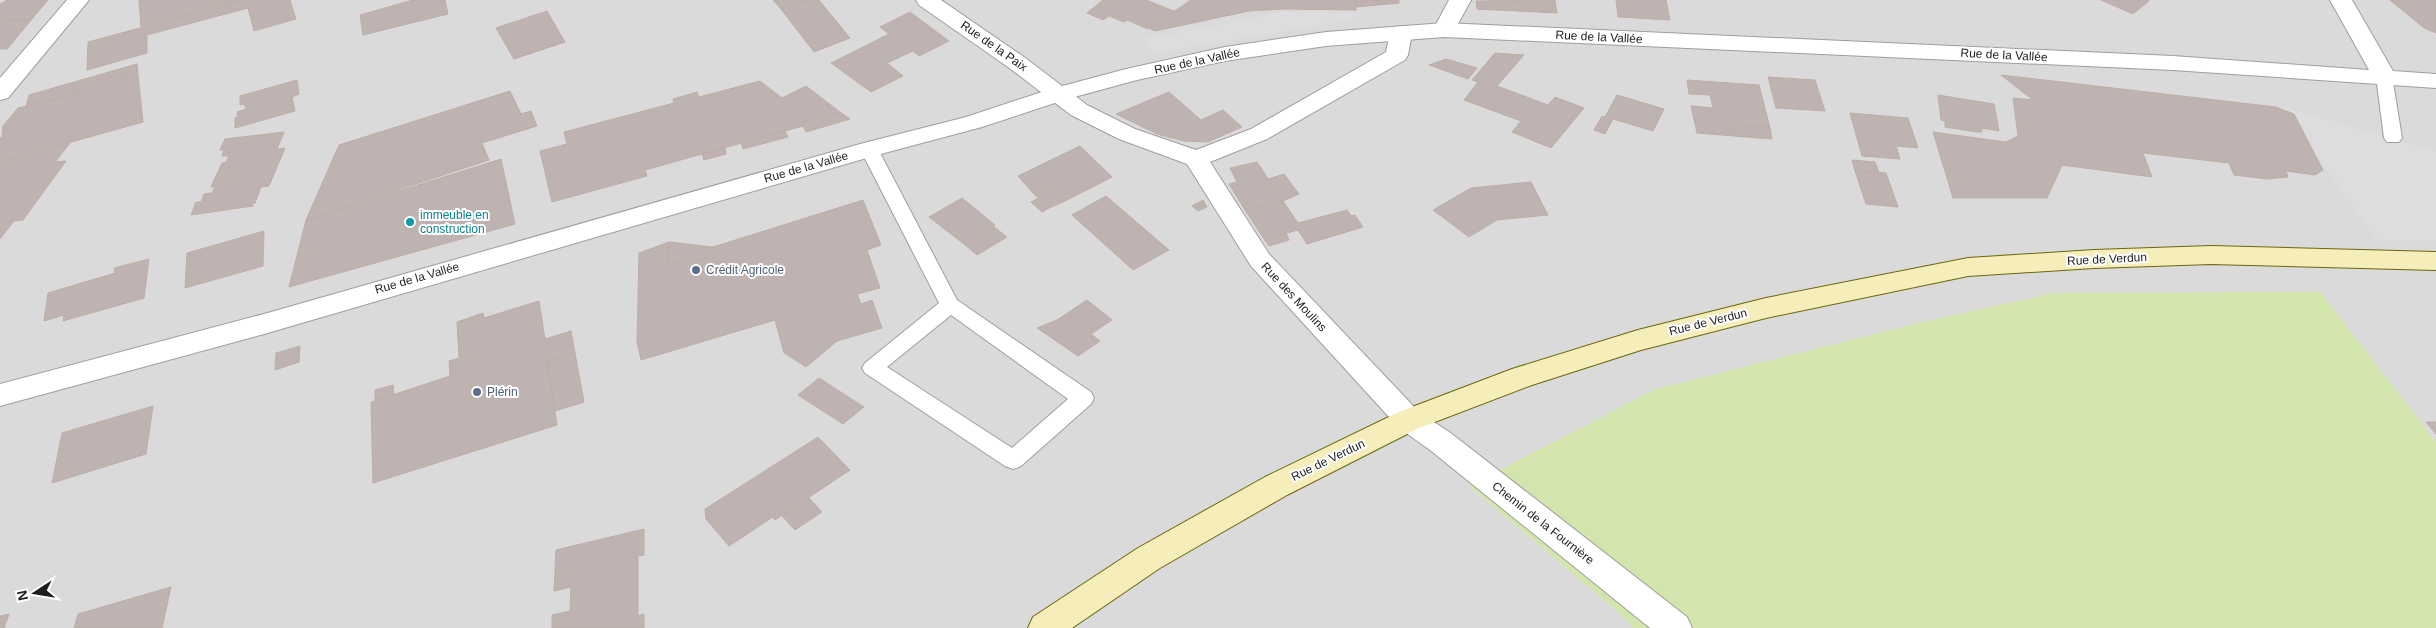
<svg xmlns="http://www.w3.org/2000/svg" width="2436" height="628" viewBox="0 0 2436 628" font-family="Arial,sans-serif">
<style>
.residential{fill:#dbdada}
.grass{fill:#d2e5ac}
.parking{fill:#ddd}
.building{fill:#beb3b0;stroke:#beada7}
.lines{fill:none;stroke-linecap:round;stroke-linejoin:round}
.service-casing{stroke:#9e9e9e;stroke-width:2}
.minor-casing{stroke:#9e9e9e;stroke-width:2}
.tertiary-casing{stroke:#9e9e9e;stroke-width:2}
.secondary-casing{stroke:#6d670b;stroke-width:2}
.service{fill:#fff;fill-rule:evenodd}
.minor{fill:#fff;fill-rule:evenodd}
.tertiary{fill:#fff;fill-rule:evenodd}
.secondary{fill:#f5eeba;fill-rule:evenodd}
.culture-dot{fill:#0f9aa8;stroke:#fff;stroke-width:2}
.service-dot{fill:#5c6f8a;stroke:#fff;stroke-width:2}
.labels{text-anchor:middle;stroke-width:4;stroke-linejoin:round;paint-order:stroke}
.street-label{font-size:12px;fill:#1d1d1d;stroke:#fff}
.culture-label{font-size:12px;fill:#0d838f;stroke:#fff;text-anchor:start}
.service-label{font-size:12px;fill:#4e5e75;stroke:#fff;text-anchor:start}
</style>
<rect width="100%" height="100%" fill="#eee9e4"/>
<path class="residential" d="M0 0H2436V442L2320 292 2054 293 1922 322 1656 389 1469 486 1620 614 1633 628H0Z"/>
<path class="grass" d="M2320 292 2436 442V628H1633L1620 614 1469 486 1656 389 1922 322 2054 293Z"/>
<g class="parking">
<path d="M1282 12 1357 14 1356 19 1152 54 1144 39Z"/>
<path d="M2280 106 2436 151V241H2378Z"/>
</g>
<g class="building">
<path d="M7 0H48L32 19 0 21V4Z"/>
<path d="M139 0H244L141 27Z"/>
<path d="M244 0H290L296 19 254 31 248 8 147 35V53L87 70 88 42Z"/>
<path d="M413 0H445L448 14 363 35 360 15Z"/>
<path d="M773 0H808L781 9Z"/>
<path d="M808 0H819L850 38 814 52 781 9Z"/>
<path d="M1103 0H1146L1174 11 1148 29 1127 20 1124 22 1109 16 1103 20 1087 13Z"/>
<path d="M1191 0H1286V9L1249 11 1155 31 1149 28Z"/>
<path d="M1286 0H1356V10L1286 9Z"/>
<path d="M1356 0H1376L1378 5 1356 7Z"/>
<path d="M1376 0H1399V3L1378 5Z"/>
<path d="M1555 0 1557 13 1477 9 1476 1Z"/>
<path d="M1616 0H1666L1670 20 1618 17Z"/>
<path d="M2101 0H2146L2149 1 2133 14Z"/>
<path d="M2390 0H2436V33L2424 28Z"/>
<path d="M547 11 565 42 514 59 496 28Z"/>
<path d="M910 12 949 41 919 56 913 51 887 63 903 76 871 92 831 63 889 34 880 27Z"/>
<path d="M32 19 7 49H0V21Z"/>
<path d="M1495 53 1524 55 1497 86 1548 105 1555 97 1584 108 1551 148 1512 132 1521 121 1464 100 1478 82 1472 80Z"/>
<path d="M1446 59 1477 68 1468 79 1429 65Z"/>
<path d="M137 64 138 75 127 78 125 73 80 86V93L26 106 29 95Z"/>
<path d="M125 73 127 78 138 75 143 122 0 162V138L2 137 3 126 18 108 80 93V86Z"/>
<path d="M2001 75 2276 107 2294 114 2323 170 2315 175 2286 171 2288 177 2267 179 2234 175 2229 163 2143 153 2152 177 2062 165 2047 198H1953L1933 132 2006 142 2018 136 2013 98 2033 100Z"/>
<path d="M1768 77 1815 80 1825 111 1776 108Z"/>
<path d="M297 80 299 94 292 97 295 111 235 128V118L238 117 237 112 246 109 244 104 240 105V96Z"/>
<path d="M1687 80 1759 85 1770 128 1732 125 1734 136 1697 133 1691 106 1713 108 1710 95 1689 94Z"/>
<path d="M760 81 782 98 806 86 840 112 802 123 803 126 645 170 647 176 552 202 540 151 567 144 564 132 674 103 673 99 697 92 699 97Z"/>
<path d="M510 91 521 114 531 111 537 126 482 143 489 160 306 220 339 145Z"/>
<path d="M1169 92 1201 120 1223 110 1242 127 1208 142 1184 141 1157 134 1116 114Z"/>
<path d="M1617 95 1664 109 1653 131 1613 119 1605 134 1594 130 1602 116 1605 117Z"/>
<path d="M1938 95 1994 104 1999 131 1981 128 1982 132H1977L1945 127V121L1941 120Z"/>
<path d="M840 112 850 119 806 132 803 126 802 123Z"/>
<path d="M1850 113 1908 118 1918 148 1896 146 1900 159 1862 156Z"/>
<path d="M1732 125 1770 128 1772 139 1734 136Z"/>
<path d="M785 131 788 137 743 149 741 143Z"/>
<path d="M284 132 277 149 285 148 269 186 261 187 255 203 252 204 253 206 191 215 196 202H201L204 194 212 193 215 186 211 187 222 163 226 162 229 156H222L224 150H220L225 139Z"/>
<path d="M70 143 55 162 66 161 23 220 14 221 0 239V162Z"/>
<path d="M1080 146 1112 177 1065 201 1049 186 1033 193 1018 176Z"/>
<path d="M725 148 726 154 704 160 702 154Z"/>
<path d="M501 159 515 224 289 287 306 220Z"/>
<path d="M1852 160 1875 162 1879 172 1855 171Z"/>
<path d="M1257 162 1283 201 1245 210 1229 184 1237 182 1230 168Z"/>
<path d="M1855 171 1886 173 1898 207 1866 204Z"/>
<path d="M1284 174 1299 194 1283 201 1268 179Z"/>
<path d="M1531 182 1548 215 1497 220 1469 237 1433 210 1471 188Z"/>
<path d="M1049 186 1065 201 1049 208 1033 193Z"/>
<path d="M1106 196 1169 250 1133 270 1072 215Z"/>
<path d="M962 198 995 225 964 244 929 217Z"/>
<path d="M1039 198 1049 208 1042 212 1031 202Z"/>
<path d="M863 200 881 245 867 250 880 288 857 294 861 304 872 300 882 328 837 341 806 367 784 353 775 320 641 360 637 342 639 253 669 242V264L716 257 713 247Z"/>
<path d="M1203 200 1207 207 1198 211 1192 206Z"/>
<path d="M1283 201 1298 223 1347 210 1351 216 1355 215 1363 227 1307 244 1298 230 1264 239 1245 210Z"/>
<path d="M993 226 1007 237 977 255 964 244Z"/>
<path d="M264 231 263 266 185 288 187 253Z"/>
<path d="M1286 233 1289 240 1269 246 1264 239Z"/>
<path d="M669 242 713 247 716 257 669 264Z"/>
<path d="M149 259 144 298 63 321 64 315 44 321 48 293 115 273 114 268Z"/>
<path d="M1087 300 1112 320 1091 334 1100 341 1078 356 1037 328 1057 320Z"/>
<path d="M539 301 545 339 571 331 575 353 547 362 557 425 373 483 371 402 450 376 449 361 459 358 457 322 483 313 484 318Z"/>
<path d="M300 346 299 362 275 370 276 353Z"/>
<path d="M575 353 584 402 555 411 547 362Z"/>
<path d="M819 378 864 407 843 424 798 395Z"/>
<path d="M393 385 394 394 375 400V390Z"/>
<path d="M153 406 146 454 52 483 62 433Z"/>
<path d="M2426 422H2436V434Z"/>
<path d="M818 437 850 470 775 520 773 517 729 546 706 519 705 509Z"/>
<path d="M809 498 822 512 795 530 782 516Z"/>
<path d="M644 529V555L638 556V616L644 614V628H552V615L570 611 571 587 554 591 556 550Z"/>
<path d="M171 587 162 628H74L78 614Z"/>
<path d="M9 614 4 628H0V616Z"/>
</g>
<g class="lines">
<g class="service-casing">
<g id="service">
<path d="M2384 71 2390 72 2392 76 2402 138 2399 142H2387L2384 138 2376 76 2378 72Z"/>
<path d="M869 143 875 145 878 149 957 300 1091 392 1094 398 1091 404 1021 466 1013 469 1005 466 865 373 862 368 865 363 939 303 860 149 863 145ZM951 315 1068 399 1012 448 887 367Z"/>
</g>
</g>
<g class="minor-casing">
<g id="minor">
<path d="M916 0H941L1024 57 1087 105 1135 129 1196 150 1251 129 1386 52 1390 33 1393 28 1401 26 1409 28 1412 33 1408 55 1405 60 1267 139 1210 162 1269 254 1419 412 1452 434 1687 617 1692 628H1650L1430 450 1399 428 1251 266 1187 164 1119 139 1071 115 1008 67 919 5Z"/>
<path d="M1449 0H1471L1452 35 1444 37 1436 35 1433 30Z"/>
</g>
</g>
<g class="tertiary-casing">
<g id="tertiary">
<path d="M67 0H89L8 98 0 100V78Z"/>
<path d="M2330 0H2352L2393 71 2436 74V88L2173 70 1444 37 1326 46 1225 61 1137 80 1067 99 982 127 877 155 264 334 0 406V384L264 314 860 144 966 117 1051 89 1126 69 1225 47 1326 32 1444 23 2173 56 2369 70Z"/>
</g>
</g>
<g class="secondary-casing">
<path id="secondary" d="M2211 246 2436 252V270L2211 264 2094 268 1968 276 1766 318 1641 350 1532 385 1419 428 1287 495 1160 568 1072 628H1028L1033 617 1138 548 1265 477 1399 412 1512 369 1638 330 1766 298 1968 258 2094 250Z"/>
</g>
<use href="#service" class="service"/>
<use href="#minor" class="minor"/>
<use href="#tertiary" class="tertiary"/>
<use href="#secondary" class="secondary"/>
</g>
<circle class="culture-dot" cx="410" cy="222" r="5"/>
<g class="service-dot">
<circle cx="696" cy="270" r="5"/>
<circle cx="477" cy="392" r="5"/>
</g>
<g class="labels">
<g class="street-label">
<text transform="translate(1599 37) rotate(3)" y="4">Rue de la Vallée</text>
<text transform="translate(994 46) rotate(35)" y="4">Rue de la Paix</text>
<text transform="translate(2004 55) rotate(3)" y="4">Rue de la Vallée</text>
<text transform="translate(1197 61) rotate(-12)" y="4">Rue de la Vallée</text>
<text transform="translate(806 167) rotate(-16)" y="4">Rue de la Vallée</text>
<text transform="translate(2107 259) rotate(-3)" y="4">Rue de Verdun</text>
<text transform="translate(417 278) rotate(-16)" y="4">Rue de la Vallée</text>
<text transform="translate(1294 297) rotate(47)" y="4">Rue des Moulins</text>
<text transform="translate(1708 322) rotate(-14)" y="4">Rue de Verdun</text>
<text transform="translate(1328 460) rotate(-26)" y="4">Rue de Verdun</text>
<text transform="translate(1543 523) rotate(38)" y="4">Chemin de la Fournière</text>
</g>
<g class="culture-label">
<text x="420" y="219">immeuble en<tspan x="420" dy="14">construction</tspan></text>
</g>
<g class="service-label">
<text x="706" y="274">Crédit Agricole</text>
<text x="487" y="396">Plérin</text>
</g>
</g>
<g transform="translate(35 593) rotate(258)" stroke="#ffffff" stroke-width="4" paint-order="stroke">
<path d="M0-4L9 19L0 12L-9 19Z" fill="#1d1d1d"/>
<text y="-8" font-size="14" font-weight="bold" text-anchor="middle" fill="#1d1d1d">N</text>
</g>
</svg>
